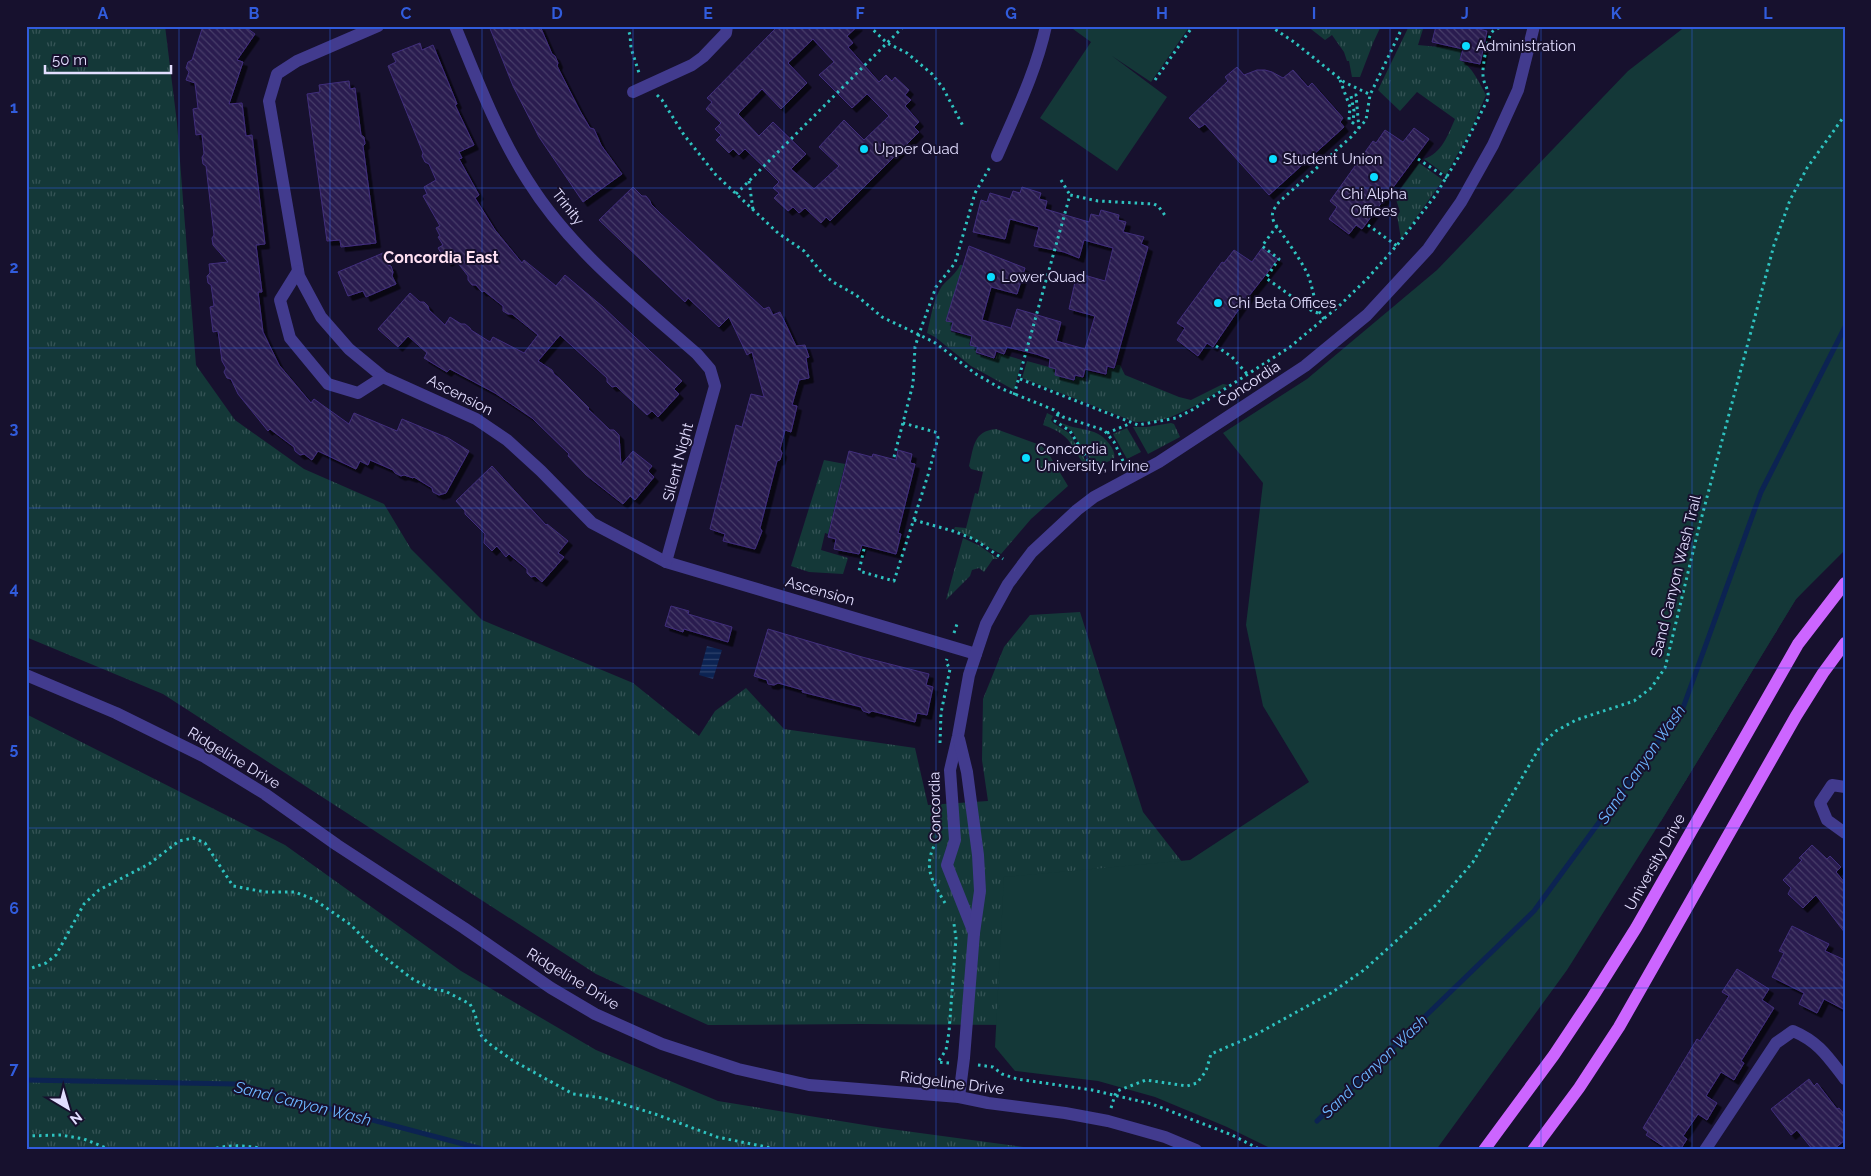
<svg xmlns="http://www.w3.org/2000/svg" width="1871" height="1176" viewBox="0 0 1871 1176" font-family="Raleway,sans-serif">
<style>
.grass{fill:url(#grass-tufts)}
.green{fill:#143838}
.water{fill:url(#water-rules)}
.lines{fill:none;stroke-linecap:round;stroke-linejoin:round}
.stream{stroke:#0c2352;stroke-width:5}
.building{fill:url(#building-back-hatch);stroke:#412e7c;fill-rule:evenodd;filter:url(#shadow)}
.path{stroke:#2ec3c0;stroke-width:3;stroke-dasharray:2.5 4;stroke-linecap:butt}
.minor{stroke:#423b8e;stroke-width:12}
.major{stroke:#cc65ff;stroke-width:12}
.grid{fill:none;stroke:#315cdc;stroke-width:1;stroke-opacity:0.55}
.poi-dot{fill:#0adcff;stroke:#17112e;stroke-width:2}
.labels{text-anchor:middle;stroke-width:4;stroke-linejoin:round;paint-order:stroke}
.poi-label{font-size:15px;fill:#e3deff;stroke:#17112e;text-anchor:start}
.street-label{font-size:15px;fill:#e3deff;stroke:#17112e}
.neighbourhood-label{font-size:16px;font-weight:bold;fill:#ffe0f2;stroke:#17112e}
.water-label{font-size:16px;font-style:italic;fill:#6cb5ff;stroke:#17112e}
.neatline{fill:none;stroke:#315cdc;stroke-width:2}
.grid-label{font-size:16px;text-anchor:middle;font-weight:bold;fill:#315cdc}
</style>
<defs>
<pattern id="grass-tufts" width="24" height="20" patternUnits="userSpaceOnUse" patternTransform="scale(1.25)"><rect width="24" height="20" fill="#143838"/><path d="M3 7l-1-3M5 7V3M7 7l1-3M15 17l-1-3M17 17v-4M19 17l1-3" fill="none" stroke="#365456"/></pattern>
<pattern id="water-rules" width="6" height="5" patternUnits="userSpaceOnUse" patternTransform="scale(1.25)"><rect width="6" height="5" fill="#0c2352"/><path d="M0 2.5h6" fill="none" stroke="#2f426c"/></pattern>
<pattern id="building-back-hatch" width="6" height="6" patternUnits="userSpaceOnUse" patternTransform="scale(1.25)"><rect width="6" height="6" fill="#291d4f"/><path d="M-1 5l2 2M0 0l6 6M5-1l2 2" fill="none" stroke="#483d69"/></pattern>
<filter id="shadow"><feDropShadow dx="4.5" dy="4.5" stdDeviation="0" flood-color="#0009"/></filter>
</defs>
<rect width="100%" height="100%" fill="#17112e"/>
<g class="grass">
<path d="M26 26H165L177 123 196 365 235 420 304 469 384 504 411 549 482 620 633 683 699 736 715 711 746 688 784 729 915 748 928 805 988 801 982 760 983 699 1004 647 1030 615 1080 612 1143 812 1189 871 1413 751 1845 26V547L1796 599 1661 821 1013 1025 859 1024 708 1025 596 974 163 694 26 637Z"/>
<path d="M1307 26H1381L1373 43 1360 77H1352L1349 61H1347L1344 52 1332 35 1325 40Z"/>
<path d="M1409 26H1422L1423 29 1418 45 1461 49 1460 60C1472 66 1480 84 1486 95L1471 130 1446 175 1424 159C1442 153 1448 135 1455 119L1417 92 1400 111 1378 90Z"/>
<path d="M1419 163 1443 180 1401 239 1397 215 1400 212 1395 196Z"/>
<path d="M960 265H963L946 321 953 322 951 332 971 336 969 345 978 347 976 354 995 359 998 353 1022 360 1014 390 971 366 935 337 927 333C931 318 933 299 942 286 948 279 956 274 960 265Z"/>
<path d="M1027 361 1056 369 1055 375 1074 381 1076 377 1085 378 1086 371 1106 376 1109 368 1114 369 1117 365H1120L1125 375 1179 397 1191 400 1223 384 1228 385 1195 406 1171 417 1157 421 1135 422 1022 378Z"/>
<path d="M1047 413 1053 416 1051 420 1053 423 1069 433 1089 466 1088 469C1069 447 1075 436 1043 425Z"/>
<path d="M1058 421C1078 433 1098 424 1112 448 1114 452 1115 454 1114 459L1100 465H1095L1079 444 1073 432Z"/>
<path d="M1171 423 1174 424 1180 437 1148 454 1133 427H1147Z"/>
<path d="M1127 428 1141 452 1127 459 1113 434Z"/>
<path d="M996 429 1040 445 1047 451 1068 486 1031 519 1001 554 954 529 955 527 966 528 975 493 978 494 983 472 971 469 969 466C974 447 973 431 996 429Z"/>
<path d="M824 460 845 464 828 534 825 533 821 550 848 558 843 574 809 572 791 566Z"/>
<path d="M963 538 980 546 998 559H993L984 572 979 568 972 570 970 576 946 600Z"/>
<path d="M26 714 285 845 461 971 596 1050 718 1101 883 1128 1045 1150H26Z"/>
</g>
<g class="green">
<path d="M1075 26H1190L1151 82 1112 56 1167 97 1117 171 1040 118 1091 42 1073 29Z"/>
<path d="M1686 26H1845V550L1796 599 1661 821 1567 970 1436 1150H1274L1227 1127 1155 1097 1098 1081 1015 1071 995 1047 1004 877 1190 860 1309 782 1263 706 1246 625 1263 483 1223 433 1307 379 1437 270 1628 71Z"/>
</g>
<path class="water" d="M707 646 722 650 713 679 699 675Z"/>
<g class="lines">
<g class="stream">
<path d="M26 1080 236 1084 486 1150"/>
<path d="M1317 1121 1534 911 1683 708 1761 492 1845 327"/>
</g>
</g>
<g class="building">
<path d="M203 26H244L255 34 237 60 243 62 229 104 242 103 246 136 252 135 265 244 256 245 262 292H258L263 332 279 365 311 403 314 399 349 424 354 413 397 431 402 419 448 438 469 451 446 493 439 495 433 492 432 488 414 477 413 478 404 475 401 476 395 473 393 470 370 460 368 465 360 461 356 469 318 451 312 460 304 454 300 455 295 451 294 447 270 429 268 431 238 394 231 379 227 378 224 372 226 368 222 361 218 331 213 332 210 307 214 306 211 285 208 283 207 276 210 273 209 264 228 262 213 245 212 238 214 235 206 166 203 164 202 157 204 154 202 134 196 135 193 109 198 108 195 83 186 80 189 72 186 68 188 62 192 60Z"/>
<path d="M489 26H540L552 54 555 56 558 63 557 66 580 111 590 128 594 129 601 145 622 174 583 202 539 137 513 86Z"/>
<path d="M778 26H858L847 36 853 43 848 47 879 82 886 75 892 81 895 77 909 90 905 95 911 100 905 106 919 122 914 127 919 132 830 221 826 217 821 223 805 208 799 213 793 207 788 211 774 198 779 193 773 188 779 182 768 171 745 149 739 155 733 149 729 153 716 140 721 135 715 129 721 123 706 109 712 102 707 98ZM813 39 834 62 819 75 852 108 867 94 889 116 864 140 844 120 819 147 839 166 814 189 791 169 806 154 773 122 759 136 738 114 762 89 781 109 807 83 788 63Z"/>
<path d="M1436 26H1475V28L1487 31 1480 64 1460 60 1463 49 1432 42Z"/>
<path d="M420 43 422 50 433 45 457 104 455 105 474 145 459 152 462 158 459 159 479 195 475 198 495 230 522 263 524 260 556 286 565 275 603 307 682 381 674 389 679 394 658 417 652 411 647 415 616 386 612 387 607 382V378L560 335 538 361 552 370 554 374 560 379 589 408 588 409 610 430H614L619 435 621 465 633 451 652 466 648 471 654 477 635 500 630 496 623 504 586 475 568 456 569 454 532 418 495 393 450 369 447 372 424 358 427 353 408 336 398 347 378 329 410 293 420 302H424L428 306 429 310 445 325 450 317 461 324H465L470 328 471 330 490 342 493 337 524 353 538 335 512 314H508L503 311V306L484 291 482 292 476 285H472L468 280V276L454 258 447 262 438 248 443 245 438 237 440 236 436 228 440 226 423 196 427 194 424 187 436 180 429 164 425 162 422 156 423 153 388 66 396 62 392 54Z"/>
<path d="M1237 67 1244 75 1257 70H1265L1272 72 1283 78 1293 70 1308 87 1312 83 1343 118 1340 122 1344 127 1269 195 1205 124 1199 128 1189 118 1228 81 1225 77Z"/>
<path d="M349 81 350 89 355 88 361 135 364 137 365 144 363 146 376 243 341 247 340 240 327 241 307 94 320 92 319 85Z"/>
<path d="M1414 128 1429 139 1362 229 1356 225 1349 234 1329 219 1337 207 1330 201 1373 141 1376 143 1385 130 1403 142Z"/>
<path d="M633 187 642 196H646L650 201 651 204 661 214 764 309 769 307 773 315 780 312 796 346 805 345 809 357 806 358 809 378 799 380 792 405 797 406 791 432 785 430 780 449 782 453 780 460 777 461 760 528 762 531 755 549 723 541 725 534 710 529 736 425 742 427 751 394 764 397 752 352 747 355 729 317 719 327 688 298 685 302 599 220Z"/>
<path d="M1022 187 1041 193 1039 199 1047 201 1045 209 1089 222 1091 214 1099 216 1101 210 1119 215 1118 220 1126 222 1123 232 1144 237 1141 244 1148 247 1114 368 1107 366 1106 374 1085 369 1083 377 1075 375 1074 380 1055 375 1056 369 1049 367 1050 359 1036 354 1007 347 1004 354 996 351 994 358 976 352 978 347 970 345 972 336 951 330 953 322 946 321 969 246 1025 268 1017 294 991 287 982 320 1011 328 1017 309 1061 322 1056 341 1085 349 1095 316 1069 309 1077 273 1105 281 1113 248 1084 240 1079 258 1064 252 1034 246 1039 227 1010 219 1005 239 973 232 981 200 987 202 990 193 1010 199 1013 191 1020 193Z"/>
<path d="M1262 248 1278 259 1241 306 1213 347 1207 343 1198 356 1177 340 1185 328 1177 323 1222 262 1224 263 1234 250 1252 262Z"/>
<path d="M383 253 388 265 391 266 393 272 392 276 396 284 366 297 363 291 348 296 338 272Z"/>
<path d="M898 450 912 454 910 463 915 464 898 533 901 534 896 554 862 545 859 554 834 549 836 539 828 537 849 451 872 457 873 454 896 460Z"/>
<path d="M492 466 546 525 547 524 568 541 558 553 564 557 542 582 535 576 531 577 527 573V569L509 554 506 557 497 546 492 551 484 543 485 534 465 514V511L456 501Z"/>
<path d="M671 606 689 611 688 614 732 627 728 642 684 629 683 632 665 626Z"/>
<path d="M768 629 862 657 929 674 926 685 933 687 927 715 917 713 915 722 872 711 869 713 863 711 861 707 802 692 803 690 778 683 774 685 768 684 767 680 754 676Z"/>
<path d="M1812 845 1827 859 1830 856 1841 867 1836 872 1845 883V933L1816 895 1803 908 1788 894 1791 888 1783 880 1802 860 1799 858Z"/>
<path d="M1792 926 1829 944 1825 951 1845 960V1010L1824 999 1817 1013 1799 1004 1804 993 1772 977 1784 953 1779 951Z"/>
<path d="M1737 969 1769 989 1762 1000 1774 1008 1741 1061 1744 1063 1734 1080 1721 1072 1706 1096 1717 1103 1707 1120 1698 1114 1683 1136 1687 1139 1680 1150H1669L1646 1135 1648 1132 1643 1128 1697 1039 1700 1041 1729 996 1722 992Z"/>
<path d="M1809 1079 1814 1086 1817 1083 1837 1109 1839 1108 1845 1115V1140L1833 1150H1813L1797 1130 1791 1135 1771 1109Z"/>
</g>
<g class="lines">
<g class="path">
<path d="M627 26 630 35 631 48 640 76"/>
<path d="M869 26 887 43 907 53 932 74 943 88 963 126"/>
<path d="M1270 26 1294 42 1344 82 1371 95"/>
<path d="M1155 80 1193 26"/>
<path d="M1340 80 1350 107 1349 120 1353 123 1354 111 1351 96 1356 95 1359 129"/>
<path d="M657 95 662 100 684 135 716 175 778 233 804 251 823 274 833 282 856 295 882 317 934 342 976 374 1000 388 1054 410 1063 417 1104 430 1114 442 1123 461"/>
<path d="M1418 159 1447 178"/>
<path d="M1061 180 1070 195"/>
<path d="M749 181 753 210"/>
<path d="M736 194 904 26"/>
<path d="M1368 225 1397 246"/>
<path d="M1277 226 1262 246 1279 259 1266 278 1312 311 1318 313"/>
<path d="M1324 319C1314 307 1314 290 1308 275 1299 256 1285 239 1274 222 1270 213 1274 209 1279 202L1351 137 1366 120 1370 95 1403 26"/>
<path d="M1216 346 1232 357 1247 374"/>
<path d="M1020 379 1138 425 1176 418 1192 410 1290 347 1339 306 1367 279 1398 244 1435 196 1458 158 1487 101C1491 90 1483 85 1483 75 1482 67 1488 36 1492 32 1495 29 1499 28 1503 26"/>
<path d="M1014 395 1070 195 1098 201 1154 204 1158 206 1167 218"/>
<path d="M1058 414 1055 421 1070 431 1092 467 1101 472"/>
<path d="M1107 433 1129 424"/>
<path d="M894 457 913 384 915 347 919 334 936 287 955 263 975 193 990 167"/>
<path d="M914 520 953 531 974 539 1003 559"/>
<path d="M864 549 859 571 894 581 928 475 938 438 937 433 935 432 903 423"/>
<path d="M954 633 957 624"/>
<path d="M940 743 941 713 950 669 946 662 947 659"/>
<path d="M940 835C922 864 929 876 945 903"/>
<path d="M26 970 46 963 56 955 84 904 99 890 149 864 179 841 193 838 205 843 233 886 265 892H295L315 900 351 925 373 948 411 978 431 989 445 991 470 1004 475 1014 480 1034 487 1042 512 1060 573 1094 603 1098 655 1114 717 1137 781 1150"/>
<path d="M949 1063 938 1062 946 1050 949 1032 956 938 954 924"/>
<path d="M978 1065 993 1067 1002 1074 1017 1079 1092 1090 1152 1104 1232 1135 1261 1150"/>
<path d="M1111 1108 1115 1095 1117 1091 1146 1080 1187 1086 1197 1083 1206 1071 1211 1054 1255 1035 1331 993 1364 970 1436 905 1473 862 1541 745 1556 731 1576 720 1634 701 1651 688 1665 668 1698 531 1774 245 1790 200 1807 168 1845 115"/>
<path d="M26 1136 61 1135 84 1139 111 1150"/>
<path d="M210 1150C227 1144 250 1145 267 1150"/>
</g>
<g class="minor">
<path d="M378 26 297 61 277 74 269 101 299 276 321 317 349 349 383 377 476 419 507 440 541 471 592 523 666 562 976 654"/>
<path d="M455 26C477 79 497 133 528 181 571 250 637 301 697 354L710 369 715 386 666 562"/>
<path d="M633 92 692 65 703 57 726 33 727 26"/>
<path d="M997 156C1015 114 1036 72 1046 26"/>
<path d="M298 271 280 300 290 338 328 384 358 393 383 377"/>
<path d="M26 675 116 713 203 756 265 794 337 845 464 928 551 988 595 1014 662 1044 738 1069 809 1085 959 1097 988 1103 1065 1113 1108 1121 1165 1137 1196 1150"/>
<path d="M1845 787 1832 785 1820 803 1827 820 1845 833"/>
<path d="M974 933 947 865 955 840 950 770 958 736 969 675 986 624 1008 584 1032 552 1077 510 1094 497 1159 462 1305 366 1367 315 1428 249 1461 202 1493 145 1518 90 1534 26"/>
<path d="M959 1097 964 1058 974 933 980 891 978 855 967 772 959 739"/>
<path d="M1705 1150 1776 1043 1793 1031C1819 1042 1828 1057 1845 1079"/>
</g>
<g class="major">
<path d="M1484 1150 1554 1055 1592 998 1636 928 1798 644 1845 583"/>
<path d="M1533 1150 1579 1088 1619 1027 1796 716 1823 673 1845 643"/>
</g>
</g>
<path class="grid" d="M179 26V1150M330 26V1150M482 26V1150M633 26V1150M784 26V1150M936 26V1150M1087 26V1150M1238 26V1150M1390 26V1150M1541 26V1150M1692 26V1150M26 188H1845M26 348H1845M26 508H1845M26 668H1845M26 828H1845M26 988H1845"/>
<g class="poi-dot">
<circle cx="1466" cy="46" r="5"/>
<circle cx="864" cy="149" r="5"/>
<circle cx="1273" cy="159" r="5"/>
<circle cx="1374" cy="177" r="5"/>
<circle cx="991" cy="277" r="5"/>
<circle cx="1218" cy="303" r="5"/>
<circle cx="1026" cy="458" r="5"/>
</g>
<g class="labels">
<g class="poi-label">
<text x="1476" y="51">Administration</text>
<text x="874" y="154">Upper Quad</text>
<text x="1283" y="164">Student Union</text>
<text x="1374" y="199" text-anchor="middle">Chi Alpha<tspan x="1374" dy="17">Offices</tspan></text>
<text x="1001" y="282">Lower Quad</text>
<text x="1228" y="308">Chi Beta Offices</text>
<text x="1036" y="454">Concordia<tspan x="1036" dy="17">University, Irvine</tspan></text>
</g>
<g class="street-label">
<text transform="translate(568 207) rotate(52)" y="5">Trinity</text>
<text transform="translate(1249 384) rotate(-33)" y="5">Concordia</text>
<text transform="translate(460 395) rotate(27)" y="5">Ascension</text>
<text transform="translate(678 462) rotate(-75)" y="5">Silent Night</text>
<text transform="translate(1676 576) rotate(-76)" y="5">Sand Canyon Wash Trail</text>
<text transform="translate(820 591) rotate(16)" y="5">Ascension</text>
<text transform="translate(234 758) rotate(31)" y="5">Ridgeline Drive</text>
<text transform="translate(935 807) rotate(-91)" y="5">Concordia</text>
<text transform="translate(1655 862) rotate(-61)" y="5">University Drive</text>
<text transform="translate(573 979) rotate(31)" y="5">Ridgeline Drive</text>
<text transform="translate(952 1083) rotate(7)" y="5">Ridgeline Drive</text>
</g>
<g class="neighbourhood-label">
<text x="441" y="263">Concordia East</text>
</g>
<g class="water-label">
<text transform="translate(1641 764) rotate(-55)" y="6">Sand Canyon Wash</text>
<text transform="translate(1374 1066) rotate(-44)" y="6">Sand Canyon Wash</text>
<text transform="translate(303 1103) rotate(14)" y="6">Sand Canyon Wash</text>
</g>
</g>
<rect width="1871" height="1176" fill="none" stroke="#17112e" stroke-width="55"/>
<g transform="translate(68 1108) rotate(142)" stroke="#17112e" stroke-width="4" paint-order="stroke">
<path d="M0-4L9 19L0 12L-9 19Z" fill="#e3deff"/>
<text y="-8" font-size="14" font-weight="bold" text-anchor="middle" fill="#e3deff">N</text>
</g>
<path d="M45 65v8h126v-8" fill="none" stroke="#e3deff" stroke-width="2.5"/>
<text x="52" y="65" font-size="15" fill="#e3deff" stroke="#17112e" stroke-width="4" paint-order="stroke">50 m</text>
<rect x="28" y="28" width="1816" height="1120" class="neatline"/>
<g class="grid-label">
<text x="103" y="19">A</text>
<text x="254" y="19">B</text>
<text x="406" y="19">C</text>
<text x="557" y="19">D</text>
<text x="708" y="19">E</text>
<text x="860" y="19">F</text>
<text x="1011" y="19">G</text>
<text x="1162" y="19">H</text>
<text x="1314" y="19">I</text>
<text x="1465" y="19">J</text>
<text x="1616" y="19">K</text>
<text x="1768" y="19">L</text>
<text x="14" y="113">1</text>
<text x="14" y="273">2</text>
<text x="14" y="434">3</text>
<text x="14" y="594">4</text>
<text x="14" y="754">5</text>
<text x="14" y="914">6</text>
<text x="14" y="1074">7</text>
</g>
</svg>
